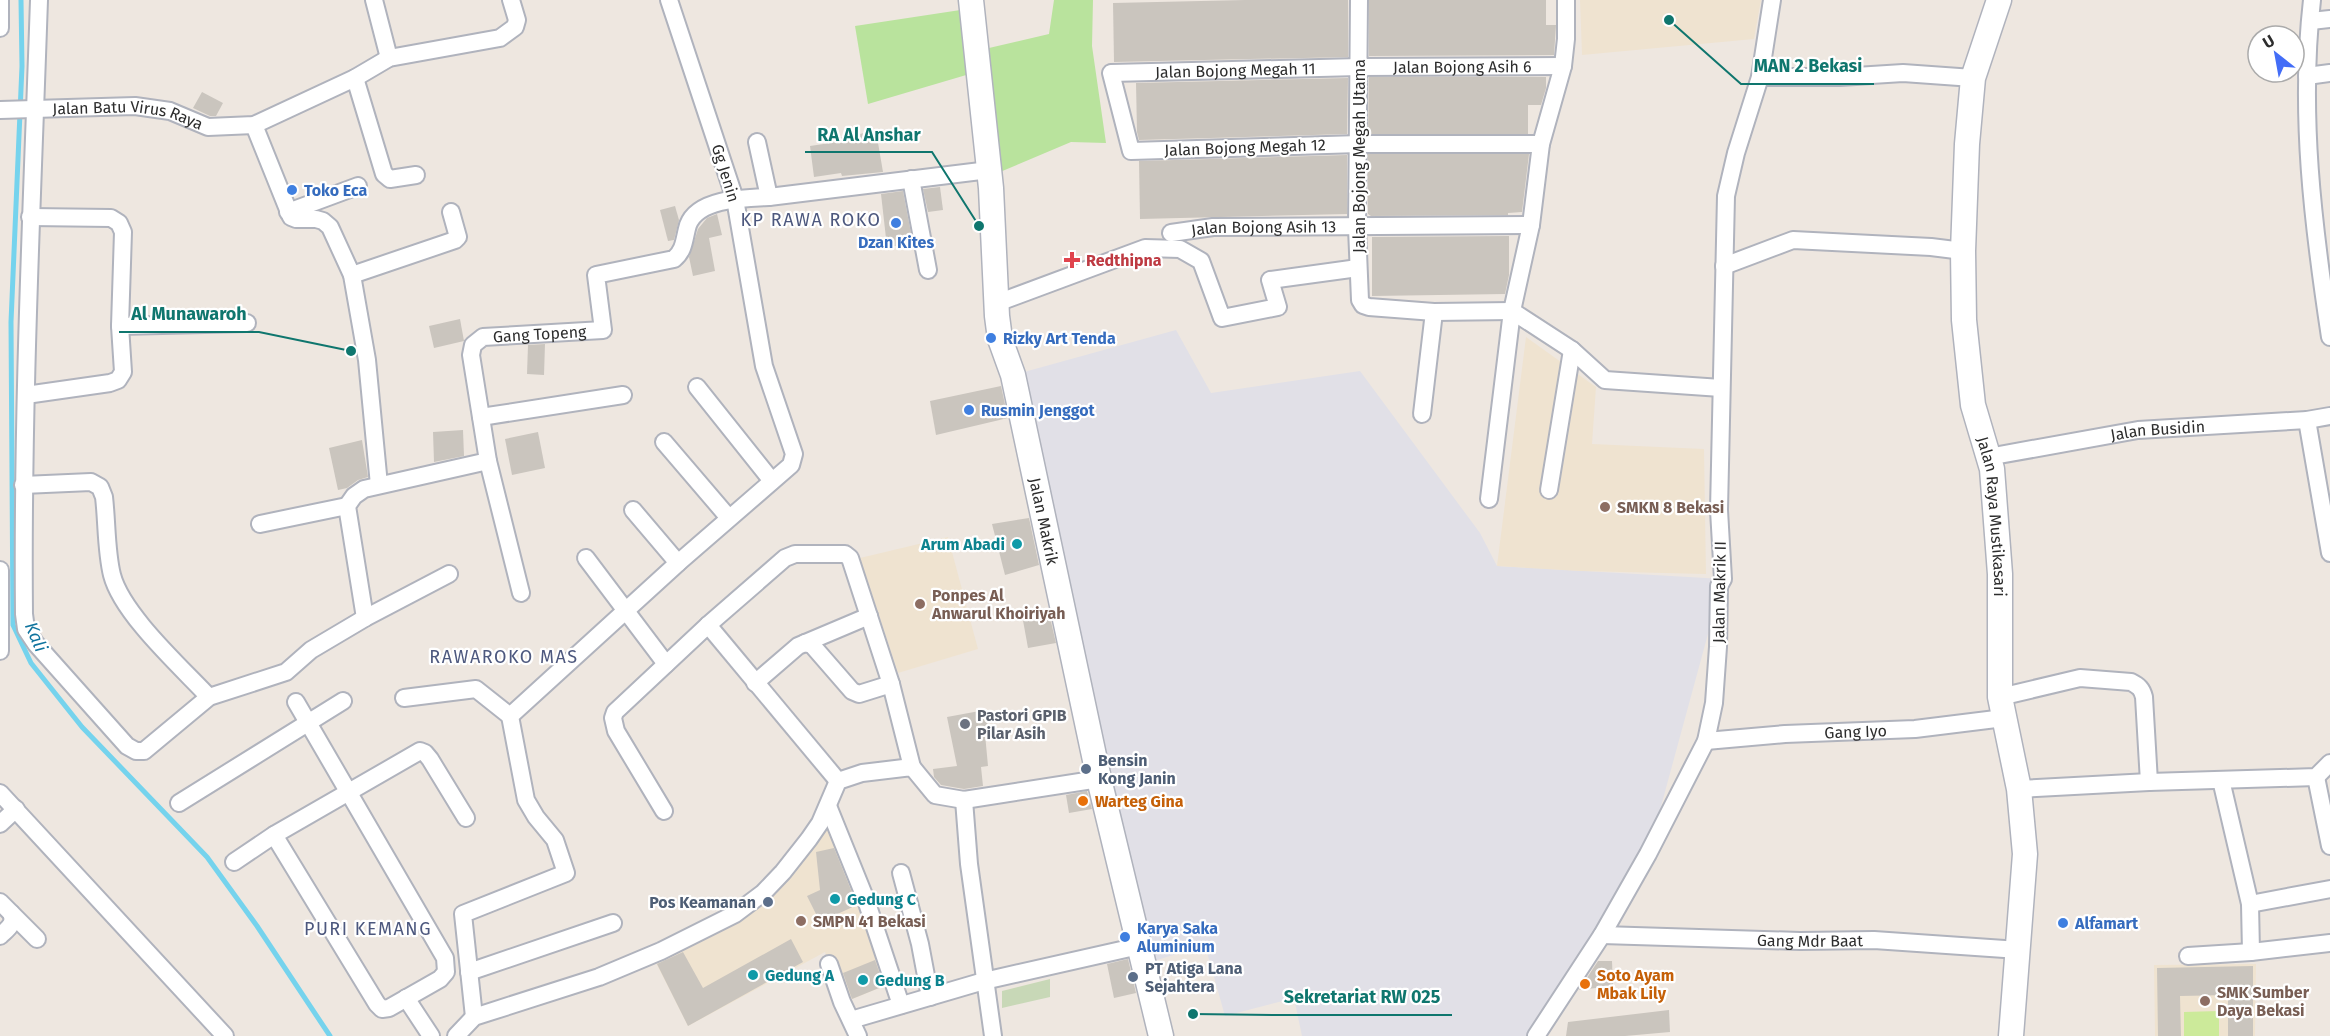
<svg xmlns="http://www.w3.org/2000/svg" width="2330" height="1036" viewBox="0 0 2330 1036" font-family="'Fira Sans',sans-serif">
<style>
.industrial{fill:#e1e0e7}
.education{fill:#efe3d0}
.green{fill:#b9e39d}
.cemetery{fill:#c8d8b7}
.pitch{fill:#ccea9a}
.lines{fill:none;stroke-linecap:round;stroke-linejoin:round}
.stream{stroke:#75d3ed;stroke-width:5}
.building{fill:#cac5be}
.street-casing{stroke:#b0b3bd;stroke-width:20}
.secondary-casing{stroke:#b0b3bd;stroke-width:27}
.street{stroke:#fff;stroke-width:16}
.secondary{stroke:#fff;stroke-width:24}
.shop-dot{fill:#3f7fe0;stroke:#fff;stroke-width:2}
.health-dot{fill:#e0444e;stroke:#fff;stroke-width:2}
.education-dot{fill:#8d6e63;stroke:#fff;stroke-width:2}
.culture-dot{fill:#0f9aa8;stroke:#fff;stroke-width:2}
.worship-dot{fill:#6b7280;stroke:#fff;stroke-width:2}
.service-dot{fill:#5c6f8a;stroke:#fff;stroke-width:2}
.food-dot{fill:#e8710a;stroke:#fff;stroke-width:2}
.labels{text-anchor:middle;stroke-width:4.5;stroke-linejoin:round;paint-order:stroke}
.street-label{font-size:16px;fill:#2d2d2d;stroke:#fff}
.shop-label{font-size:16px;font-weight:bold;fill:#366cbe;stroke:#fff;text-anchor:start}
.health-label{font-size:16px;font-weight:bold;fill:#be3a42;stroke:#fff;text-anchor:start}
.education-label{font-size:16px;font-weight:bold;fill:#785e54;stroke:#fff;text-anchor:start}
.culture-label{font-size:16px;font-weight:bold;fill:#0d838f;stroke:#fff;text-anchor:start}
.worship-label{font-size:16px;font-weight:bold;fill:#5b616d;stroke:#fff;text-anchor:start}
.service-label{font-size:16px;font-weight:bold;fill:#4e5e75;stroke:#fff;text-anchor:start}
.food-label{font-size:16px;font-weight:bold;fill:#c56008;stroke:#fff;text-anchor:start}
.neighbourhood-label{font-size:18px;letter-spacing:1.5px;fill:#4d587e;stroke:#fff}
.water-label{font-size:18px;font-style:italic;fill:#10749e;stroke:#fff}
.leader{fill:none;stroke:#0f766e;stroke-width:2}
.callout-dot{fill:#0f766e;stroke:#fff;stroke-width:2}
.callout-label{font-size:18px;text-anchor:middle;font-weight:bold;fill:#0f766e;stroke:#fff;stroke-width:4.5;stroke-linejoin:round;paint-order:stroke}
</style>
<rect width="100%" height="100%" fill="#eee7e0"/>
<path class="industrial" d="M1176 330 1211 393 1360 371 1480 533 1497 566 1723 579 1648 854 1528 1036H1302L1294 998 1225 1016 1205 945 1154 961 1013 375Z"/>
<g class="education">
<path d="M1580 0H1761L1754 39 1582 55Z"/>
<path d="M1526 337 1596 387 1592 444 1704 449 1706 574 1580 571 1497 566Z"/>
<path d="M948 537 978 649 898 673 860 558Z"/>
<path d="M830 819 891 983 845 1002 825 952 688 1026 655 961 753 910Z"/>
<path d="M2256 964 2255 1036H2155L2154 965Z"/>
</g>
<g class="green">
<path d="M1054 0H1093L1092 46 1106 143 1071 142 1000 172 989 48 1049 34Z"/>
<path d="M967 9 973 73 868 104 855 26Z"/>
</g>
<path class="cemetery" d="M1050 979V997L1002 1008V991Z"/>
<path class="pitch" d="M2219 1011V1036H2184V1012Z"/>
<g class="lines">
<path class="stream" d="M21 0 22 66 11 322 13 625 31 663 82 727 207 857 257 926 330 1036"/>
</g>
<g class="building">
<path d="M1245 0H1348V57L1114 62 1113 3Z"/>
<path d="M1369 0H1546V25H1556L1554 55 1369 56Z"/>
<path d="M1369 77H1546V88L1541 105H1528V134H1368Z"/>
<path d="M1348 78 1347 134 1139 140 1137 132 1136 83Z"/>
<path d="M202 92 223 103 216 116H210L193 108Z"/>
<path d="M876 131 883 172 842 176 841 173 814 177 810 146 837 142V138Z"/>
<path d="M1368 154H1529L1522 212 1508 213V215L1371 216 1368 214Z"/>
<path d="M1347 155V214L1140 219 1139 161Z"/>
<path d="M940 187 943 210 928 212 923 189Z"/>
<path d="M903 191 913 244 887 247 881 194Z"/>
<path d="M675 206 679 220 674 240 668 241 660 210Z"/>
<path d="M717 214 722 235 709 238 715 271 693 276 689 257 698 229 707 218Z"/>
<path d="M1509 236V275L1505 294 1372 296V237Z"/>
<path d="M460 319 464 341 434 348 429 326Z"/>
<path d="M545 344 544 375 527 374 528 345Z"/>
<path d="M1001 386 1008 418 936 435 930 401Z"/>
<path d="M463 430 464 456 434 462 433 432Z"/>
<path d="M538 432 545 468 512 475 505 439Z"/>
<path d="M362 440 368 477 358 480 347 488 338 490 329 448Z"/>
<path d="M1029 518 1039 565 1005 575 992 524Z"/>
<path d="M1048 609 1056 643 1028 648 1022 615Z"/>
<path d="M985 710 989 733 985 734 988 766 981 767 983 786 964 789 941 785 934 777 933 769 957 766 947 717Z"/>
<path d="M1087 791 1092 809 1069 813 1066 795Z"/>
<path d="M834 848 857 905 820 922 807 896 820 890 816 852Z"/>
<path d="M791 939 803 962 688 1026 657 964 683 952 703 988Z"/>
<path d="M1128 959 1136 993 1114 998 1107 964Z"/>
<path d="M875 960 884 986 852 999 843 973Z"/>
<path d="M1598 961H1612L1613 986 1579 990Z"/>
<path d="M2253 966V1036H2228V995L2180 996 2181 1036H2158L2157 968Z"/>
<path d="M1669 1010 1670 1032 1625 1036H1566L1568 1022Z"/>
</g>
<g class="lines">
<g class="street-casing">
<g id="street">
<path d="M39 0C32 205 22 409 24 614L26 629 36 644 127 746 136 751H144L209 697 286 672 311 650 365 618 449 574"/>
<path d="M374 0 389 58"/>
<path d="M1359 0 1357 228 1360 300 1363 305 1369 307 1434 312 1512 311"/>
<path d="M2312 0C2299 113 2313 225 2330 337"/>
<path d="M2311 21 2330 19"/>
<path d="M0 28V0"/>
<path d="M2307 76 2330 73"/>
<path d="M1760 77H1840L1903 73 1973 78"/>
<path d="M355 78 384 174 390 179 416 175"/>
<path id="s1" d="M0 110 135 106 170 111 208 127 254 125 355 78 389 58 500 38 515 27 517 20 511 0"/>
<path d="M254 125 291 217 296 219H316L323 221 330 227 352 275 367 360 379 485"/>
<path d="M757 142 769 197"/>
<path id="s2" d="M1541 144H1359L1131 151 1111 73 1359 67 1563 66"/>
<path d="M911 179 928 270"/>
<path d="M288 212 358 186"/>
<path id="s3" d="M1171 233 1213 227 1531 225"/>
<path d="M1724 266 1793 240 1931 247 1963 251"/>
<path d="M352 275 455 240 458 237 451 212"/>
<path d="M997 303 1145 248 1180 249 1201 261 1222 318 1278 307 1270 280 1358 268"/>
<path d="M1512 311 1572 350 1605 380 1721 388"/>
<path d="M120 326 247 323"/>
<path d="M697 387 772 481"/>
<path d="M26 395 110 383 118 380 123 372 120 326 123 232 119 223 111 218 30 217"/>
<path d="M1422 414 1434 312"/>
<path d="M481 417 623 395"/>
<path d="M2307 420 2330 553"/>
<path d="M664 442 729 518"/>
<path id="s4" d="M1988 457 2138 430 2307 420 2330 416"/>
<path d="M488 461 521 593"/>
<path d="M23 485 91 482 100 487 104 497C107 522 106 551 112 575 122 614 181 667 209 697"/>
<path d="M1549 490 1572 350"/>
<path d="M1489 499 1512 311 1531 225 1541 144 1563 66 1566 39V0"/>
<path d="M633 510 678 563"/>
<path d="M260 524 347 506"/>
<path d="M586 558 666 664"/>
<path d="M0 570V651"/>
<path id="s5" d="M365 618 347 506 354 496 364 489 488 461 471 355 473 345 483 337 603 330 596 275 674 259C685 250 684 238 688 225 698 198 745 198 769 197L989 170"/>
<path d="M708 625 838 781"/>
<path d="M805 643 812 645 852 691 859 694 891 684"/>
<path d="M755 683 798 646 869 616"/>
<path d="M2000 697 2080 678 2131 682C2139 686 2142 689 2144 697L2149 782"/>
<path d="M404 698 476 689 510 716"/>
<path id="s6" d="M1706 741 1785 734 1915 729 2004 718"/>
<path d="M2316 777 2330 846"/>
<path d="M2221 780 2250 904 2251 952"/>
<path d="M2019 789 2149 782 2316 777 2330 763"/>
<path d="M0 793 225 1036"/>
<path d="M964 800 969 864 993 1036"/>
<path d="M179 803 343 701"/>
<path d="M828 806 866 900 901 1005"/>
<path d="M664 811 616 731 613 718 615 712 708 625 785 558 795 554H845L850 558 891 684 912 767"/>
<path d="M0 824 16 809"/>
<path d="M274 835 377 1004 382 1009 389 1008 440 979 446 972 445 958 296 702"/>
<path d="M234 862 274 835 420 751 425 753 430 759 466 818"/>
<path d="M901 873 920 944 930 997"/>
<path d="M0 902 37 939"/>
<path d="M2250 904 2330 889"/>
<path id="s7" d="M1602 935 1800 941 1874 940 2019 950"/>
<path d="M0 936C7 929 16 924 11 913"/>
<path d="M2188 956 2251 952 2330 943"/>
<path d="M829 964 842 1002 858 1036"/>
<path d="M469 972 613 923"/>
<path d="M406 998 431 1036"/>
<path d="M474 1017 463 914 566 873 555 840 536 817 526 800 510 716 678 563 791 465 794 454 764 366 735 199 669 0"/>
<path d="M851 1020 984 981 1139 946"/>
<path d="M456 1036 474 1017 599 977 661 951 735 914 763 893 783 872 809 839 820 823 838 781 862 773 912 767 935 795 964 800 1099 779"/>
<path d="M1536 1036 1602 935 1648 854 1706 741 1714 703 1718 647 1719 586 1723 579 1719 510 1726 196 1736 153 1760 77 1772 0"/>
</g>
</g>
<g class="secondary-casing">
<g id="secondary">
<path id="s8" d="M971 0 991 188 997 316 1000 339 1013 375 1099 779 1161 1036"/>
<path id="s9" d="M1999 0 1973 78 1967 144 1963 251 1964 320 1973 405 1992 469 2000 574V697L2019 789 2025 854 2011 1036"/>
</g>
</g>
<use href="#street" class="street"/>
<use href="#secondary" class="secondary"/>
</g>
<g class="shop-dot">
<circle cx="292" cy="190" r="6"/>
<circle cx="896" cy="223" r="6"/>
<circle cx="991" cy="338" r="6"/>
<circle cx="969" cy="410" r="6"/>
<circle cx="2063" cy="923" r="6"/>
<circle cx="1125" cy="937" r="6"/>
</g>
<path class="health-dot" d="M1069 251h6v6h6v6h-6v6h-6v-6h-6v-6h6z"/>
<g class="education-dot">
<circle cx="1605" cy="507" r="6"/>
<circle cx="920" cy="604" r="6"/>
<circle cx="801" cy="921" r="6"/>
<circle cx="2205" cy="1001" r="6"/>
</g>
<g class="culture-dot">
<circle cx="1017" cy="544" r="6"/>
<circle cx="835" cy="899" r="6"/>
<circle cx="753" cy="975" r="6"/>
<circle cx="863" cy="980" r="6"/>
</g>
<circle class="worship-dot" cx="965" cy="724" r="6"/>
<g class="service-dot">
<circle cx="1086" cy="769" r="6"/>
<circle cx="768" cy="902" r="6"/>
<circle cx="1133" cy="977" r="6"/>
</g>
<g class="food-dot">
<circle cx="1083" cy="801" r="6"/>
<circle cx="1585" cy="984" r="6"/>
</g>
<g class="labels">
<g class="street-label">
<text dy="6" stroke="none"><textPath href="#s2" startOffset="842">Jalan Bojong Asih 6</textPath></text>
<text dy="6" stroke="none"><textPath href="#s2" startOffset="615">Jalan Bojong Megah 11</textPath></text>
<text dy="6" stroke="none"><textPath href="#s1" startOffset="129">Jalan Batu Virus Raya</textPath></text>
<text transform="translate(1245 147) rotate(-2)" y="6">Jalan Bojong Megah 12</text>
<text transform="translate(1359 156) rotate(-90)" y="6">Jalan Bojong Megah Utama</text>
<text transform="translate(726 173) rotate(73)" y="6">Gg Jenin</text>
<text dy="6" stroke="none"><textPath href="#s3" startOffset="93">Jalan Bojong Asih 13</textPath></text>
<text dy="6" stroke="none"><textPath href="#s5" startOffset="452">Gang Topeng</textPath></text>
<text dy="6" stroke="none"><textPath href="#s4" startOffset="172">Jalan Busidin</textPath></text>
<text dy="6" stroke="none"><textPath href="#s9" startOffset="524">Jalan Raya Mustikasari</textPath></text>
<text dy="6" stroke="none"><textPath href="#s8" startOffset="528">Jalan Makrik</textPath></text>
<text transform="translate(1719 592) rotate(-89)" y="6">Jalan Makrik II</text>
<text dy="6" stroke="none"><textPath href="#s6" startOffset="150">Gang Iyo</textPath></text>
<text dy="6" stroke="none"><textPath href="#s7" startOffset="208">Gang Mdr Baat</textPath></text>
</g>
<g class="shop-label">
<text x="304" y="196">Toko Eca</text>
<text x="896" y="248" text-anchor="middle">Dzan Kites</text>
<text x="1003" y="344">Rizky Art Tenda</text>
<text x="981" y="416">Rusmin Jenggot</text>
<text x="2075" y="929">Alfamart</text>
<text x="1137" y="934">Karya Saka<tspan x="1137" dy="18">Aluminium</tspan></text>
</g>
<g class="health-label">
<text x="1086" y="266">Redthipna</text>
</g>
<g class="education-label">
<text x="1617" y="513">SMKN 8 Bekasi</text>
<text x="932" y="601">Ponpes Al<tspan x="932" dy="18">Anwarul Khoiriyah</tspan></text>
<text x="813" y="927">SMPN 41 Bekasi</text>
<text x="2217" y="998">SMK Sumber<tspan x="2217" dy="18">Daya Bekasi</tspan></text>
</g>
<g class="culture-label">
<text x="1005" y="550" text-anchor="end">Arum Abadi</text>
<text x="847" y="905">Gedung C</text>
<text x="765" y="981">Gedung A</text>
<text x="875" y="986">Gedung B</text>
</g>
<g class="worship-label">
<text x="977" y="721">Pastori GPIB<tspan x="977" dy="18">Pilar Asih</tspan></text>
</g>
<g class="service-label">
<text x="1098" y="766">Bensin<tspan x="1098" dy="18">Kong Janin</tspan></text>
<text x="756" y="908" text-anchor="end">Pos Keamanan</text>
<text x="1145" y="974">PT Atiga Lana<tspan x="1145" dy="18">Sejahtera</tspan></text>
</g>
<g class="food-label">
<text x="1095" y="807">Warteg Gina</text>
<text x="1597" y="981">Soto Ayam<tspan x="1597" dy="18">Mbak Lily</tspan></text>
</g>
<g class="neighbourhood-label">
<text x="811" y="226">KP RAWA ROKO</text>
<text x="504" y="663">RAWAROKO MAS</text>
<text x="368" y="935">PURI KEMANG</text>
</g>
<g class="water-label">
<text transform="translate(36 637) rotate(67)" y="6">Kali</text>
</g>
</g>
<path class="leader" d="M1669 20L1741 84H1874M979 226L932 152H805M351 351L259 332H119M1193 1014L1272 1015H1452"/>
<g class="callout-dot">
<circle cx="1669" cy="20" r="6"/>
<circle cx="979" cy="226" r="6"/>
<circle cx="351" cy="351" r="6"/>
<circle cx="1193" cy="1014" r="6"/>
</g>
<g class="callout-label">
<text x="1808" y="72">MAN 2 Bekasi</text>
<text x="869" y="141">RA Al Anshar</text>
<text x="189" y="320">Al Munawaroh</text>
<text x="1362" y="1003">Sekretariat RW 025</text>
</g>
<g transform="translate(2276 54) rotate(329)"><circle r="28" fill="#ffffff" stroke="#ababab" stroke-width="1.5"/>
<path d="M0-4.5L10 22L0 15L-10 22Z" fill="#436df7"/>
<text y="-9" font-size="16" font-weight="bold" text-anchor="middle" fill="#2d2d2d">U</text>
</g>
</svg>
